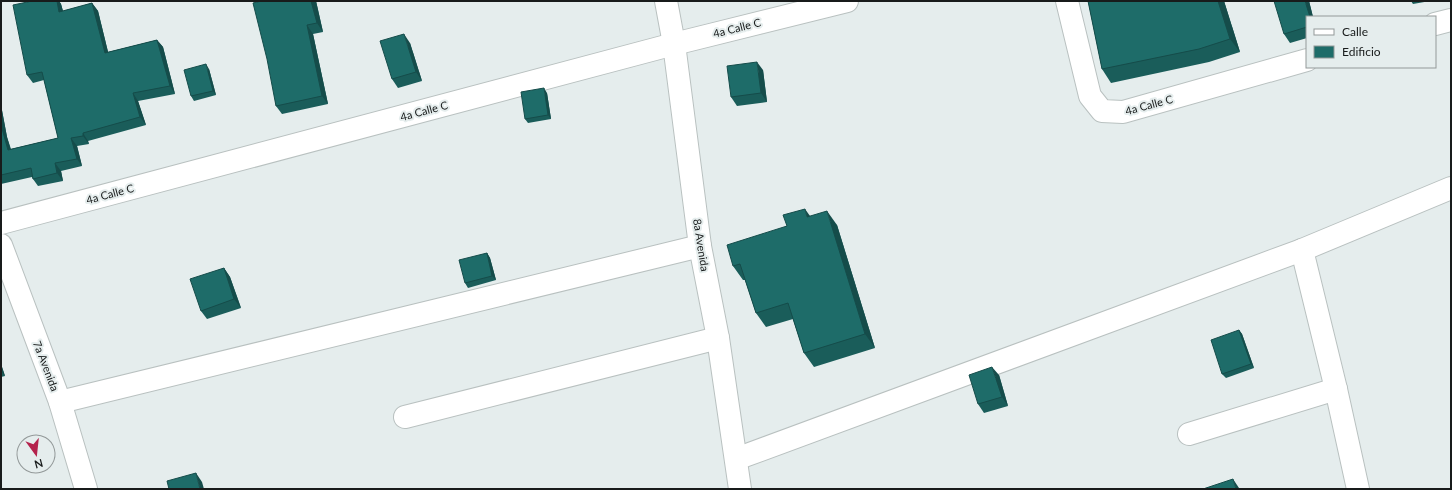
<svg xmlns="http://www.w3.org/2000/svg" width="1452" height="490" viewBox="0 0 1452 490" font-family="Lato,sans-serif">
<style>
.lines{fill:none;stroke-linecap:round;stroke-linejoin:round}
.minor-casing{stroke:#b9c1c0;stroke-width:24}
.minor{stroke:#fff;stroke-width:22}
.wall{fill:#1a5d5a}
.shaded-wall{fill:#154c4a}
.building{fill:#1e6c69;stroke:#154c4a}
.labels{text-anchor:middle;stroke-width:4;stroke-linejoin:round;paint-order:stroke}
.street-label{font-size:11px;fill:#181b1b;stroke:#e5eded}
</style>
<rect width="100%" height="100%" fill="#e5eded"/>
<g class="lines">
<g class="minor-casing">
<g id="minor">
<path d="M666 1 674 44 700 246 718 338 740 489"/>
<path d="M1067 1 1090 96 1102 111 1123 112 1307 60"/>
<path d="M1435 24 1451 20"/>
<path d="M1 223 674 44 847 1"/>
<path d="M1 245 60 402 86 489"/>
<path d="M1302 250 1336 389 1358 489"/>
<path d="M60 402 700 246"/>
<path d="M405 417 718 338"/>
<path d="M1189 434 1336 389"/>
<path d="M736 459 1302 250 1451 188"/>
</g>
</g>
<use href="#minor" class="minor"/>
</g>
<g class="wall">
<path d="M32 1H59L61 4 63 11 92 3 98 11 108 52 157 40 163 47 175 94 138 101 146 125 88 141 89 144 77 146 82 166 61 171 63 181 38 186 33 179 32 177 1 184V105L7 137 11 149 58 138 44 80 33 83 27 75Z"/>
<path d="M261 1H316L323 32 313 34 328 104 282 114 276 106Z"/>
<path d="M1088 1H1224L1240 52 1209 62 1111 83 1102 69Z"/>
<path d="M1309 1 1313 17H1307V38L1290 43 1284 34Z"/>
<path d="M1411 1H1430L1413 4Z"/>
<path d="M410 43 422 81 398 88 392 79Z"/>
<path d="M209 69 216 95 194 101 191 96Z"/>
<path d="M763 70 767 102 737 106 731 97Z"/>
<path d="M547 93 551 119 528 123 525 119Z"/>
<path d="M810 216 837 225 875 348 814 367 804 353 793 319 766 327 756 313 745 280H743L733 266 787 226Z"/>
<path d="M487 253 490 258 496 280 468 288 465 283Z"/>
<path d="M224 268 230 277 241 308 207 319 201 311Z"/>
<path d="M1239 330 1242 334 1254 368 1226 378 1222 374Z"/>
<path d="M1 364 5 376 1 377Z"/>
<path d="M999 375 1008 406 984 413 978 404Z"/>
</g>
<g class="shaded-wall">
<path d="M57 1H59L61 4 65 19 59 12Z"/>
<path d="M311 1H316L323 32 317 23Z"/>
<path d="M1218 1H1224L1240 52 1230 39Z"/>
<path d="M1305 1H1309L1313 17H1310Z"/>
<path d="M92 3 98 11 110 60 105 53Z"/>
<path d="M307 25 313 34 328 104 322 96Z"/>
<path d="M404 34 410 43 422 81 416 72Z"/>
<path d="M157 40 163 47 175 94 170 86Z"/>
<path d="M757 62 763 70 767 102 761 93Z"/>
<path d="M206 64 209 69 216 95 213 91Z"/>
<path d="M544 88 547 93 551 119 548 115Z"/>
<path d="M133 93 138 101 146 125 140 117Z"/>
<path d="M1 105 7 137 13 158 8 150 2 129 1 125Z"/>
<path d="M83 133 88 141 89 144 83 136Z"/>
<path d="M71 138 77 146 82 166 77 159Z"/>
<path d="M55 163 61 171 63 181 57 173Z"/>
<path d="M805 209 815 223 807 217Z"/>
<path d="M827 211 837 225 875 348 865 334Z"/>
<path d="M487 253 490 258 496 280 492 276Z"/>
<path d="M224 268 230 277 241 308 234 299Z"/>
<path d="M1239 330 1242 334 1254 368 1251 364Z"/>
<path d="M1 364 5 376 1 371Z"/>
<path d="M992 367 999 375 1008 406 1002 397Z"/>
<path d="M196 473 202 482 204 489H200Z"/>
<path d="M1233 479 1239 488V489H1236Z"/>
</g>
<g class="building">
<path d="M32 1H57L59 12 92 3 105 53 157 40 170 86 133 93 140 117 83 133V136L71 138 77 159 55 163 57 173 33 179 31 168 1 175V125L8 150 58 138 42 72 27 75 13 5Z"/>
<path d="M261 1H311L317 23 307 25 322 96 276 106 267 59 253 3Z"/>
<path d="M1088 1H1218L1230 39 1199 49 1102 69Z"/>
<path d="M1274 1H1305L1310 17H1307V27L1284 34Z"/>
<path d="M404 34 416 72 392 79 380 41Z"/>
<path d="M757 62 761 93 731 97 727 66Z"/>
<path d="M206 64 213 91 191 96 184 70Z"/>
<path d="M544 88 548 115 525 119 521 92Z"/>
<path d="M805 209 807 217 827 211 865 334 804 353 788 303 756 313 740 264 733 266 727 245 787 226 783 215Z"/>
<path d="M487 253 492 276 465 283 459 260Z"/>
<path d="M224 268 234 299 201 311 190 279Z"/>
<path d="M1239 330 1251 364 1222 374 1211 340Z"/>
<path d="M992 367 1002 397 978 404 969 375Z"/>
<path d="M196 473 200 489H169L167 481Z"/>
<path d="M1233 479 1236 489H1203Z"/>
</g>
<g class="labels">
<g class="street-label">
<text transform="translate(737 28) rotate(-14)" y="4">4a Calle C</text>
<text transform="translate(1149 105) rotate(-15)" y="4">4a Calle C</text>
<text transform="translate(424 111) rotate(-15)" y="4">4a Calle C</text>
<text transform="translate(110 194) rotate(-15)" y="4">4a Calle C</text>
<text transform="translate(701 245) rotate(81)" y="4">8a Avenida</text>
<text transform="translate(46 366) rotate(69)" y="4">7a Avenida</text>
</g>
</g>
<rect width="1452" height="490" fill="none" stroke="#181b1b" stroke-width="4"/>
<rect x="1306" y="16" width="130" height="52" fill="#e5eded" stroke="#939999"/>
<rect x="1314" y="29" width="20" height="6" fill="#ffffff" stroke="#939999"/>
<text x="1342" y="36" font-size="12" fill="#181b1b">Calle</text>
<rect x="1314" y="46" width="20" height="12" fill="#1e6c69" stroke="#939999"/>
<text x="1342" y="56" font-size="12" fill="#181b1b">Edificio</text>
<g transform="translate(36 454) rotate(165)"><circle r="19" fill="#e5eded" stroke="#939999"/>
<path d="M0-3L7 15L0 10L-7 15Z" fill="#b4234d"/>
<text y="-6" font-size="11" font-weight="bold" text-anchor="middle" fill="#181b1b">N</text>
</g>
</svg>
